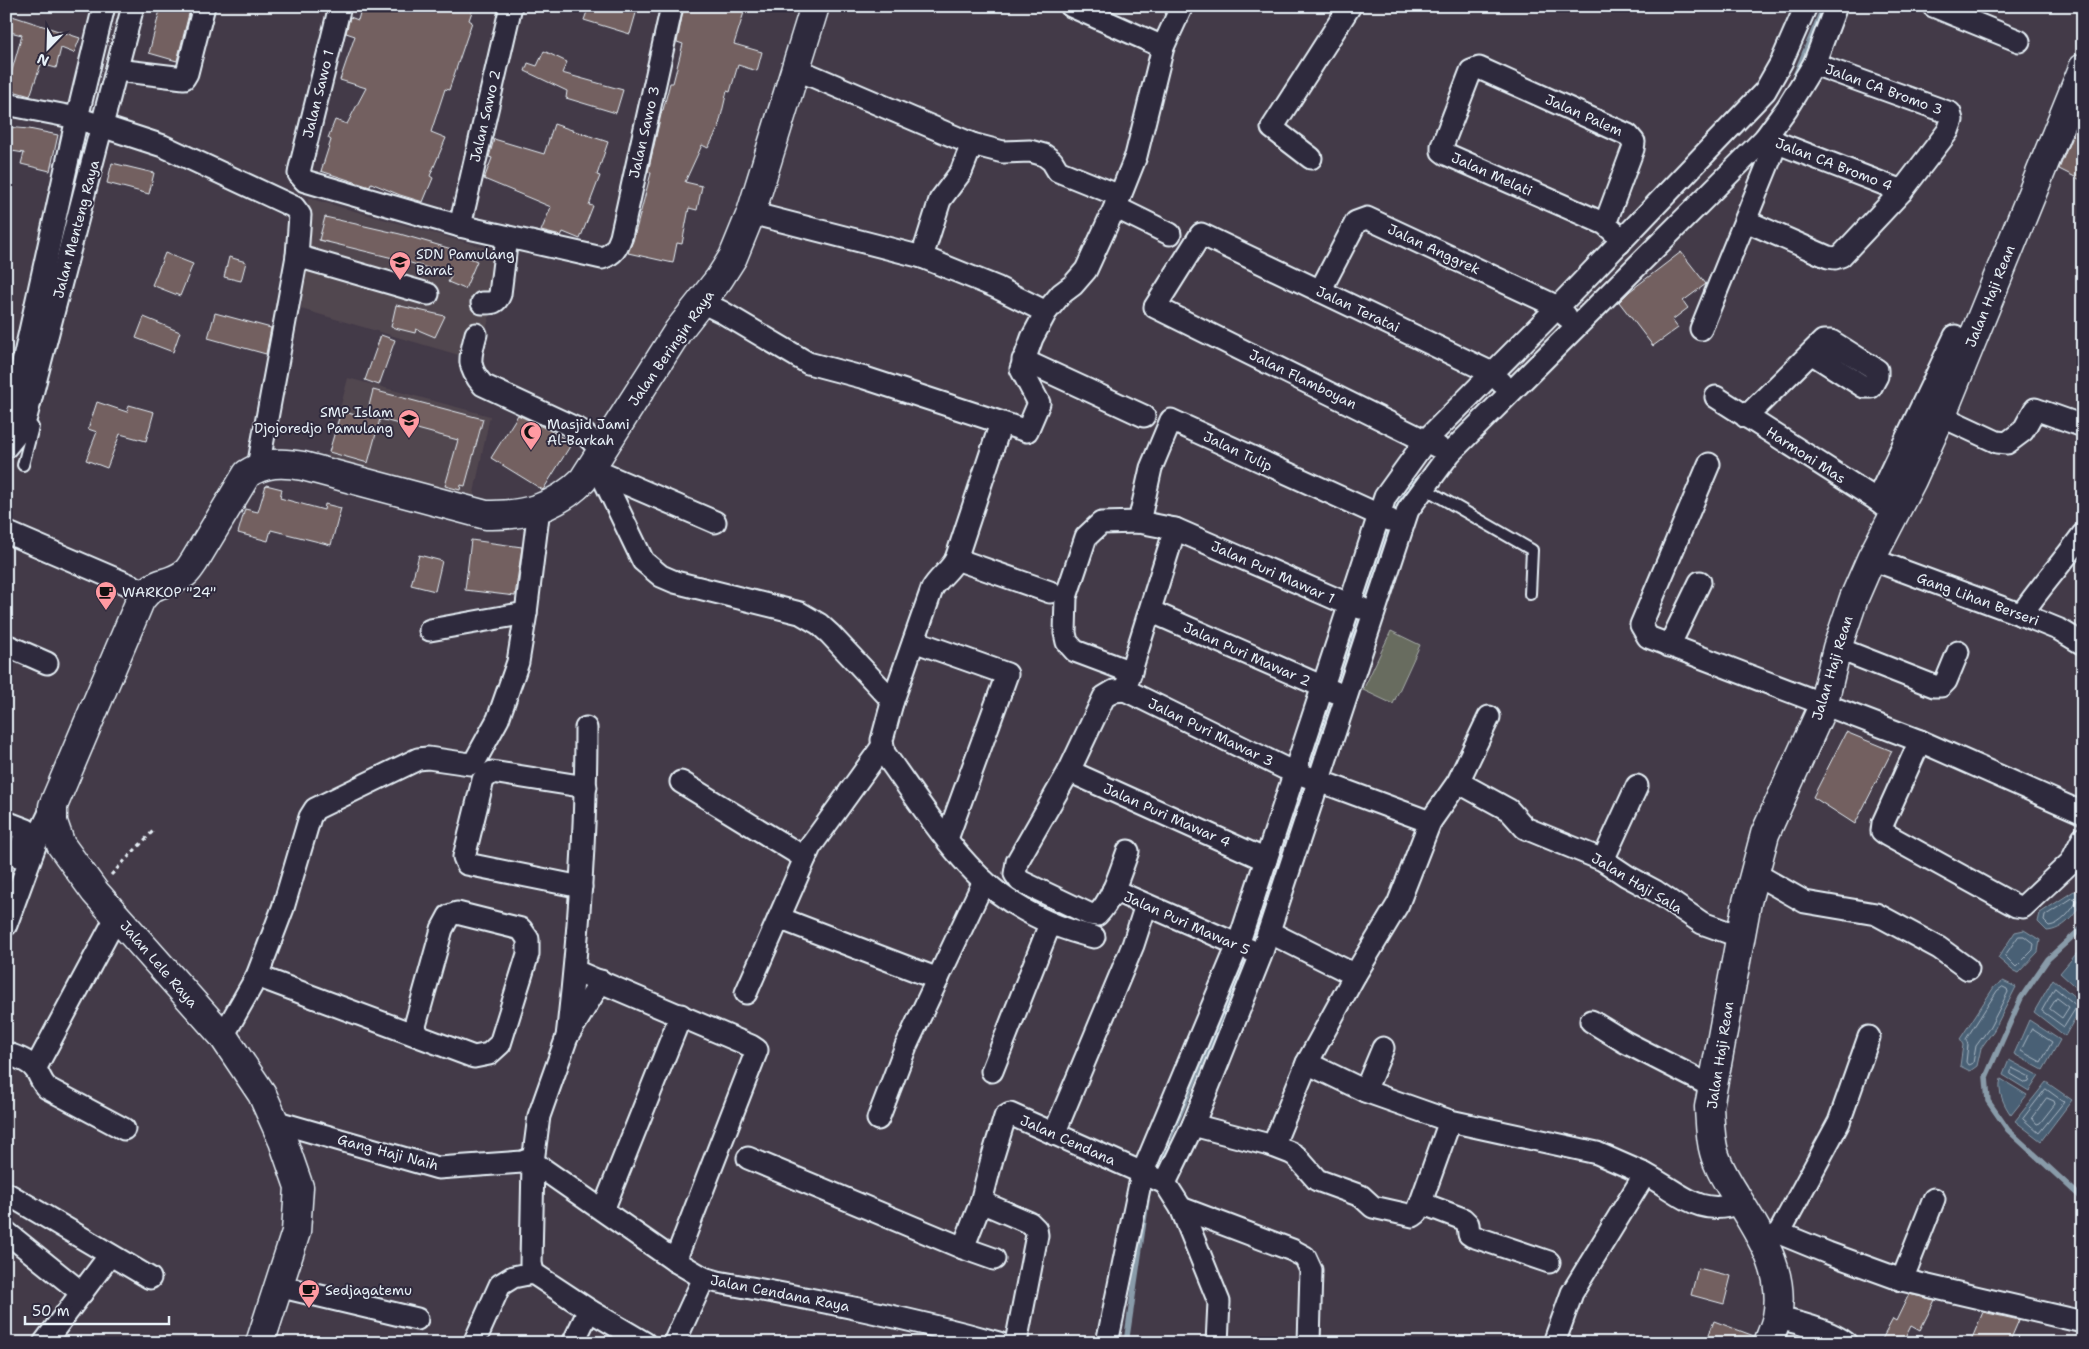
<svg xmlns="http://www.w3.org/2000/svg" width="2089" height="1349" viewBox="0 0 2089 1349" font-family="'Shantell Sans',sans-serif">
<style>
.built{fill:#51464f}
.green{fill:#686c5e;stroke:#a8aeab}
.water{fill:#4a6175;stroke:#899ba9}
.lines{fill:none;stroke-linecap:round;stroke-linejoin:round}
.shore{stroke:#a9b7c4;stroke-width:1}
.stream{stroke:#899ba9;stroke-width:5.5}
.building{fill:#736160;stroke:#e8f1f8}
.lane-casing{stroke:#e8f1f8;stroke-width:14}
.street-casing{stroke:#e8f1f8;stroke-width:25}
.secondary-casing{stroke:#e8f1f8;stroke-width:31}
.path{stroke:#e8f1f8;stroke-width:3;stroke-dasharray:4 4;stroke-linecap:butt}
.lane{stroke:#2f2a3d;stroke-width:10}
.street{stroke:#2f2a3d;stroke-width:21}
.secondary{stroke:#2f2a3d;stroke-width:28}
.labels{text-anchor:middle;stroke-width:4;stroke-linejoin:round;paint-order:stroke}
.street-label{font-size:14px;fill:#e8f1f8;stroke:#2f2a3d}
.poi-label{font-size:14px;fill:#e8f1f8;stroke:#2f2a3d;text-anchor:start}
</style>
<rect width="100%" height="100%" fill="#433a48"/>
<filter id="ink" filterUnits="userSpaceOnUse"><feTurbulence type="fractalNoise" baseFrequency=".02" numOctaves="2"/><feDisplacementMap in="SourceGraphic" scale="10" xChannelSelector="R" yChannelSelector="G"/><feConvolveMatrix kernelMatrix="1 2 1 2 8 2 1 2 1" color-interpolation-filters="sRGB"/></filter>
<g filter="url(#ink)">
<g class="built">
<path d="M308 198 504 253 487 327 476 360 301 309Z"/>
<path d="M348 378 490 416 473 498 326 462Z"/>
</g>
<g class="green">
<path d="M2083 98V155L2063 145Z"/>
<path d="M1391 631 1420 645 1393 704 1363 690Z"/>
</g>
<g class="water">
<path d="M2074 891 2078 893 2082 900C2076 915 2063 930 2047 931L2038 922 2040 913Z"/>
<path d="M2024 930 2040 940 2038 952 2018 973 2012 970 1998 958 2015 932Z"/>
<path d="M2082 947 2083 948V994L2060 973Z"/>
<path d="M2053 979 2083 1004 2065 1036 2034 1012Z"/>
<path d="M2003 981 2016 987 1994 1030 1981 1048 1977 1066 1970 1071 1960 1066 1963 1045 1960 1039 1994 987Z"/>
<path d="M2029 1020 2060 1040 2043 1070 2014 1054Z"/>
<path d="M2009 1060 2039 1076 2029 1091 2003 1075Z"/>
<path d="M2001 1079 2027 1095 2011 1115C2004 1105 1997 1091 2001 1079Z"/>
<path d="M2046 1082 2072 1100 2041 1141 2015 1121Z"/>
</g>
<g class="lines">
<g class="shore">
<path d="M2073 898 2077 900C2073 910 2060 925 2049 926L2044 921 2045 916Z"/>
<path d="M2019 936H2024L2034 944 2033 950 2016 967 2005 956Z"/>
<path d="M2003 987 2007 989 2008 992 1990 1027 1976 1046 1973 1063 1968 1065 1966 1062 1968 1045 1966 1039 1997 991Z"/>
<path d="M2055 988 2077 1006 2064 1027 2042 1011Z"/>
<path d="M2057 998 2069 1007 2062 1018 2050 1009Z"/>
<path d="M2032 1029 2052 1042 2041 1062 2021 1051Z"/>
<path d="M2012 1068 2030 1077 2029 1082 2026 1083 2011 1074Z"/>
<path d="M2046 1089 2064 1102 2039 1133 2023 1119Z"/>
<path d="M2047 1098 2054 1101 2055 1104 2040 1123 2037 1124 2032 1118Z"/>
</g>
<g class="stream">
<path d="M1795 76 1824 6"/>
<path d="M1336 688 1389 526 1401 501 1416 481"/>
<path d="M2083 927 2048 959 2021 998 1986 1077 1988 1101 2008 1130 2083 1199"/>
<path d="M1154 1174 1247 957 1333 697"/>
<path d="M1126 1343 1147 1200"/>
</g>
</g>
<g class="building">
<path d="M161 6H191L177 61 149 53Z"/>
<path d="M362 6H474L469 20 472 22 449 90 445 89 431 132 446 138 430 176 433 178 423 202 400 195 371 183 370 187 321 171 331 140 328 138 335 120 347 124 366 88 340 80 355 36 346 33 350 17 358 20Z"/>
<path d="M589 6H638L630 34 584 20Z"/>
<path d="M684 6H746L734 44 762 52 757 71 738 65 730 92 727 91 719 125H720L708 148 702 145 685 182 702 186 697 210 689 208 682 244 677 243 673 263 628 253 633 241 647 188 651 173 648 172 662 110H663L670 83H673L683 44 677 42Z"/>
<path d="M6 14 80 38 74 53 61 48 56 68 41 64 30 96 6 89V72L11 74 22 35 6 31Z"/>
<path d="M544 51 567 62 562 73 623 90 616 113 566 98 567 91 525 71 528 63 537 66Z"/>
<path d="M554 124 608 142 597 175 600 176 589 205 593 206 580 239 563 232 561 236 541 231 551 207 484 179 492 158 489 157 494 139 544 154Z"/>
<path d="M6 127 29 129 58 135 50 171 21 164 24 153 6 150Z"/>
<path d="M2075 129 2083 133V181L2059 169Z"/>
<path d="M112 163 154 173 149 194 107 183Z"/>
<path d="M325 217 400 234 455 250V252L477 261 465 289 448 282 452 275 397 259 319 240Z"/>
<path d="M1681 252 1706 284 1683 301 1688 308 1672 320 1678 328 1653 346 1619 302 1630 291Z"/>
<path d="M165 253 193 264 180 296 152 285Z"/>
<path d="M229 257 246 262 241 281 224 277Z"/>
<path d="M396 305 445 316 435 337 416 329 415 333 391 327Z"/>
<path d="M215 313 271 328 266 354 208 338Z"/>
<path d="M144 317 180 332 173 352 136 338Z"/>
<path d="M381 335 395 340 379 385 365 380Z"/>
<path d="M373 390 483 419 465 486 461 485 460 490 445 486 458 440 380 419 368 463 329 452 341 411 366 418Z"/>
<path d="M97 402 127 412 129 405 154 412 146 441 120 434 107 468 86 460 97 432 88 429Z"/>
<path d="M518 415 549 430 572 443 543 490 491 458Z"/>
<path d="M266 485 282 489 280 498 324 510 325 504 341 508 331 545 271 530 268 541 238 533 245 509 258 512Z"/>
<path d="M471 540 522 547 515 596 465 590Z"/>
<path d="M419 555 442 561 435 591 411 585Z"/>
<path d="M1846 732 1892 751 1855 824 1813 797Z"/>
<path d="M1698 1268 1731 1276 1724 1304 1691 1295Z"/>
<path d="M1909 1294 1935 1300 1920 1330 1911 1325 1902 1343H1880L1893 1319 1896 1321Z"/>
<path d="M1983 1312 2019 1320 2009 1343H1970Z"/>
<path d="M1714 1321 1754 1336 1753 1343H1723L1708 1337Z"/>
</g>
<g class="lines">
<g class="lane-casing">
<g id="lane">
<path d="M23 465 33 427 26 418"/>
<path d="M1424 488 1532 550 1530 594"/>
</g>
</g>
<g class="street-casing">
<g id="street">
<path d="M340 6 300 168 299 174 305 181 460 226 602 258C614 254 617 248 621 237L672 6"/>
<path d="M1071 6 1163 47"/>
<path d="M1933 6 2019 41"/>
<path d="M796 69 972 144 1003 152 1030 151 1044 155 1052 161 1058 171 1120 196"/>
<path d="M117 70 184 78 187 73 204 6"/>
<path d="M6 104 77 118 163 146 294 207 300 215 297 256 258 467"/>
<path d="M1765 138 1902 191"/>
<path d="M1311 158 1272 128 1350 6"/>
<path d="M1115 207 1170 234"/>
<path d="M751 213 922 257 996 287 1046 312"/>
<path d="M1746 221 1828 257 1835 258 1841 256 1902 191 1948 131 1952 120 1950 113 1814 64"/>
<path d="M1605 224 1633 149 1634 142 1628 135 1479 68 1471 71 1442 146V151L1446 154 1605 224 1615 233 1620 243"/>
<path d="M460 226 511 6"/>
<path d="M297 256 428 294"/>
<path d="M922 257 940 200 961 172 972 144"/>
<path d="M1320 291 1356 222 1367 218 1558 307 1566 316"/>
<path d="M701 302 722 312 808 363 865 378 1027 431 1039 403 1021 369 1032 338 1046 312 1061 294 1073 285 1086 270 1120 196 1136 156 1163 47 1182 6"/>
<path d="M482 303C492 303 496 304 500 294L507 237"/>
<path d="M1701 329 1777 142"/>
<path d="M476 334C470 357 466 366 483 385L580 430 602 450"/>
<path d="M1023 360 1144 416"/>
<path d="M1716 397 1877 500 1895 514"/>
<path d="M1941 416 1997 442 2007 443 2023 431 2035 409 2083 426"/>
<path d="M1746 417 1823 341H1831L1877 370V376L1871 387H1864L1811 353"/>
<path d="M6 425 12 413 77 118 104 6"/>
<path d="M6 447 20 430 26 417 133 6"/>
<path d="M1438 447 1155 307 1201 234 1492 373 1502 383"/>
<path d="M595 461 643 561 661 576 675 582 800 613 819 624 830 634 888 696 892 703 882 740 884 753C916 797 955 860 997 892 1026 914 1059 929 1094 937"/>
<path d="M1709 464 1641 625 1648 637 1920 741 2083 813"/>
<path d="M601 473 715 522"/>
<path d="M1877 500 1955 336"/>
<path d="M1139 522 1151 468 1171 420 1390 520"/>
<path d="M6 532 146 592"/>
<path d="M956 559 1050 592"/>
<path d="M1871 559 2033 619 2060 630 2083 644"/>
<path d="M1150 611 1335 692"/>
<path d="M2021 615C2040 587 2063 562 2083 534"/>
<path d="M430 630 526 613"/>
<path d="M914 641 1007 674 947 839"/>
<path d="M6 645 47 663"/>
<path d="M1669 646 1700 582"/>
<path d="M1837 648 1934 686H1941L1946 681 1958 652"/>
<path d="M1131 672 1075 651 1067 642 1065 633 1066 597 1086 537 1101 523 1139 522 1175 529 1343 602 1361 608"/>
<path d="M1125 690 1284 768 1430 822"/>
<path d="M892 703 932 589C939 577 950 571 956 559L1001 423"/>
<path d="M1920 741 1883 823 1882 831 1887 835 2016 906 2023 907 2071 862 2083 838"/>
<path d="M1069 771 1266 860"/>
<path d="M681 782 805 858"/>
<path d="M1458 782 1509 810 1525 828 1603 860 1627 876 1655 891 1702 923 1741 937"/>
<path d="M6 822 27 830 18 856"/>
<path d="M1128 851C1120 872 1113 899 1097 915L1089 914 1020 881 1015 874 1017 862 1069 771 1104 697 1114 691 1125 690 1175 529"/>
<path d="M1603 860 1637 786"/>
<path d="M1754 873 1805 902 1876 914 1939 948 1968 969"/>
<path d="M581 887 467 864 464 857 483 780 492 772 586 787"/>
<path d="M1113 890 1250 950"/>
<path d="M779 918 938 979"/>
<path d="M6 925 39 835 53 806"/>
<path d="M1269 932 1355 975"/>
<path d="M575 971 751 1046 757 1050 675 1261"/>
<path d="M257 976 474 1057 489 1054 500 1044 528 954V939L521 929 457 913 449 916 442 929 413 1033"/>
<path d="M746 993 810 847 882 747"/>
<path d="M1591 1021 1625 1042 1713 1087"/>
<path d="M223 1036 257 976 283 908 310 817 315 809 418 759 428 758 470 764 475 761 498 719 518 662 526 613 539 508"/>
<path d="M567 1037C579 934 586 831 586 728"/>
<path d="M1383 1048 1365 1091 1450 1121 1597 1153 1645 1174"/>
<path d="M6 1053C16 1057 30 1061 36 1070 40 1076 41 1082 47 1088L124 1129"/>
<path d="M1307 1063 1365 1091"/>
<path d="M35 1069 117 916"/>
<path d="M992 1071 1050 924"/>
<path d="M878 1119 906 1046 984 881"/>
<path d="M274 1121 438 1168 522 1162 533 1158"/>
<path d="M1193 1125 1273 1146 1291 1153 1296 1156 1317 1180 1361 1196 1373 1207 1413 1216 1417 1213 1450 1121"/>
<path d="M1054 1134 1133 945 1146 905"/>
<path d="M1273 1146 1307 1063 1355 975 1398 904 1430 822 1458 782 1489 717"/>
<path d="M748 1158 963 1248 994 1259"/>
<path d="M533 1162 675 1261 704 1278 718 1282C813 1299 906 1317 999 1343"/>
<path d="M1165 1183 1193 1125 1261 955 1408 510 1450 453 1765 138 1787 108 1814 64 1836 6"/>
<path d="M6 1193 150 1278"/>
<path d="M981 1202 1030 1223 1036 1229 1037 1235 1016 1343"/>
<path d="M1421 1203 1463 1219 1468 1224 1469 1234 1472 1236 1549 1262"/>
<path d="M1181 1208 1292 1250 1305 1257 1311 1270 1309 1343"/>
<path d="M603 1210 681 1015"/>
<path d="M6 1232 82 1293"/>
<path d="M1779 1233 1839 1122 1869 1037"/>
<path d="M1764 1241 1779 1233 1828 1253 1902 1280 2083 1322"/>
<path d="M963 1248 981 1202 992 1159 1005 1117 1010 1114 1165 1183 1181 1208 1219 1302 1217 1343"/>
<path d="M533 1273 531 1263 533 1162 539 1116 567 1037 601 981"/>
<path d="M533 1273 589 1310 645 1343"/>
<path d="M1902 1280 1934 1199"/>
<path d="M278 1286 417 1319"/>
<path d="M1777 1318C1796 1322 1831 1331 1846 1343"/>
<path d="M44 1343 110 1255"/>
<path d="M474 1343 500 1285 513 1277 533 1273"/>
<path d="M573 1343 589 1310"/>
<path d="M674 1343 704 1278"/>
<path d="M1107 1343 1142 1174 1238 945 1385 497 1426 440 1558 307 1765 91 1782 61 1806 6"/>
<path d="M1554 1343 1572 1293 1645 1174C1680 1192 1698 1218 1740 1203"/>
</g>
</g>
<g class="secondary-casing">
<g id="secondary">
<path d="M260 1343 296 1232 299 1187 283 1141 262 1094 223 1036 95 892 61 845 53 822V806L140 601C155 579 165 587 184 574 188 572 191 566 194 562L247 474C265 462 282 462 303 466L486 515C524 516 555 508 583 480L678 331 719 279 733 257 751 213 815 6"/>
<path d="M1768 1343C1771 1335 1775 1326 1777 1317 1786 1269 1758 1233 1735 1194 1727 1181 1718 1167 1714 1152 1710 1138 1710 1122 1709 1107L1747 902 1765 834 1823 706 1837 648 1854 598 1871 559 1912 480 1945 407 2083 68"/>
</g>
</g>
<path class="path" d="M111 875 155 829"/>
<use href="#lane" class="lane"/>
<use href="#street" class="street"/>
<use href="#secondary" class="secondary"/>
</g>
</g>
<defs>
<g id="school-pin" transform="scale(1.125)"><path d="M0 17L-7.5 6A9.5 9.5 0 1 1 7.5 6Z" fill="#ff9aa2" stroke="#2f2a3d"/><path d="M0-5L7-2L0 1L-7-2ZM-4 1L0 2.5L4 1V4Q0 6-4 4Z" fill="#111"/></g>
<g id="mosque-pin" transform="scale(1.125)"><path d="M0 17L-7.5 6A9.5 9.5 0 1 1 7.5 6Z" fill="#ff9aa2" stroke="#2f2a3d"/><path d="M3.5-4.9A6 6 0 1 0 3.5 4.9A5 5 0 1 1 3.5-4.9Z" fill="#111"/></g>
<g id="cafe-pin" transform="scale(1.125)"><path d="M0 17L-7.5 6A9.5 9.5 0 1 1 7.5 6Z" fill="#ff9aa2" stroke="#2f2a3d"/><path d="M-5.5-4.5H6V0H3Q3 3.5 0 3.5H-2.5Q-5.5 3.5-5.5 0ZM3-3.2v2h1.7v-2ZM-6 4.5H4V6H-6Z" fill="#111"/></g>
</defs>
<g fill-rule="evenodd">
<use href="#school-pin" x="400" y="262"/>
<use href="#school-pin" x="409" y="420"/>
<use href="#mosque-pin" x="531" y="432"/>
<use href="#cafe-pin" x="106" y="592"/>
<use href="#cafe-pin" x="309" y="1290"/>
</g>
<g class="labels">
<g class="street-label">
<text transform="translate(1884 89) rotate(20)" y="5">Jalan CA Bromo 3</text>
<text transform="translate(318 94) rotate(-76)" y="5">Jalan Sawo 1</text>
<text transform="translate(1584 115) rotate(24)" y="5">Jalan Palem</text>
<text transform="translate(485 116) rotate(-77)" y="5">Jalan Sawo 2</text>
<text transform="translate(644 132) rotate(-77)" y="5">Jalan Sawo 3</text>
<text transform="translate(1834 164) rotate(21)" y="5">Jalan CA Bromo 4</text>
<text transform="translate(1492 174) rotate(24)" y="5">Jalan Melati</text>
<text transform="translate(76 229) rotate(-75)" y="5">Jalan Menteng Raya</text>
<text transform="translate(1434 249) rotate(25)" y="5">Jalan Anggrek</text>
<text transform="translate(1990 296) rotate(-68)" y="5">Jalan Haji Rean</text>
<text transform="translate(1358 309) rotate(25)" y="5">Jalan Teratai</text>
<text transform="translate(671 348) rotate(-55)" y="5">Jalan Beringin Raya</text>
<text transform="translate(1303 379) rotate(26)" y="5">Jalan Flamboyan</text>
<text transform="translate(1238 451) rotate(25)" y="5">Jalan Tulip</text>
<text transform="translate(1806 455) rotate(33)" y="5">Harmoni Mas</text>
<text transform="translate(1273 572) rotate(24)" y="5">Jalan Puri Mawar 1</text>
<text transform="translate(1978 599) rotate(20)" y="5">Gang Lihan Berseri</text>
<text transform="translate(1247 654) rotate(24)" y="5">Jalan Puri Mawar 2</text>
<text transform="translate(1832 668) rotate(-73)" y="5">Jalan Haji Rean</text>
<text transform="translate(1211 732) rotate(26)" y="5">Jalan Puri Mawar 3</text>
<text transform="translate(1167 815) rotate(24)" y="5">Jalan Puri Mawar 4</text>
<text transform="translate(1637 883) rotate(31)" y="5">Jalan Haji Sala</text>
<text transform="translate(1187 923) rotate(24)" y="5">Jalan Puri Mawar 5</text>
<text transform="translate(159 964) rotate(49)" y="5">Jalan Lele Raya</text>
<text transform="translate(1720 1055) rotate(-81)" y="5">Jalan Haji Rean</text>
<text transform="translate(1068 1140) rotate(24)" y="5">Jalan Cendana</text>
<text transform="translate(388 1152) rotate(15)" y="5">Gang Haji Naih</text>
<text transform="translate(780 1293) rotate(11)" y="5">Jalan Cendana Raya</text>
</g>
<g class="poi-label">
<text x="416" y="259">SDN Pamulang<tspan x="416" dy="16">Barat</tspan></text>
<text x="393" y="417" text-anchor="end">SMP Islam<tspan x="393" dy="16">Djojoredjo Pamulang</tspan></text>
<text x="547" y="429">Masjid Jami<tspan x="547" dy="16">Al-Barkah</tspan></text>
<text x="122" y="597">WARKOP "24"</text>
<text x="325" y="1295">Sedjagatemu</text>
</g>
</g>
<rect width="2089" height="1349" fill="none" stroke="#2f2a3d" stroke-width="25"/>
<rect x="12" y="12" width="2064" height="1324" fill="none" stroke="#e8f1f8" stroke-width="2" filter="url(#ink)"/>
<g transform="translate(48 48) rotate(203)" stroke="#2f2a3d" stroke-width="4" paint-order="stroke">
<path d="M0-4L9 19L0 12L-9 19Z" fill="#e8f1f8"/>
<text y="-8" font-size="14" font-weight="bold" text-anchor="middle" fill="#e8f1f8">N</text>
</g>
<path d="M25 1316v8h144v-8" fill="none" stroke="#e8f1f8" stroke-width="2.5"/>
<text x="32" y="1316" font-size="15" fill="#e8f1f8" stroke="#2f2a3d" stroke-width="4" paint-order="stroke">50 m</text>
</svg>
